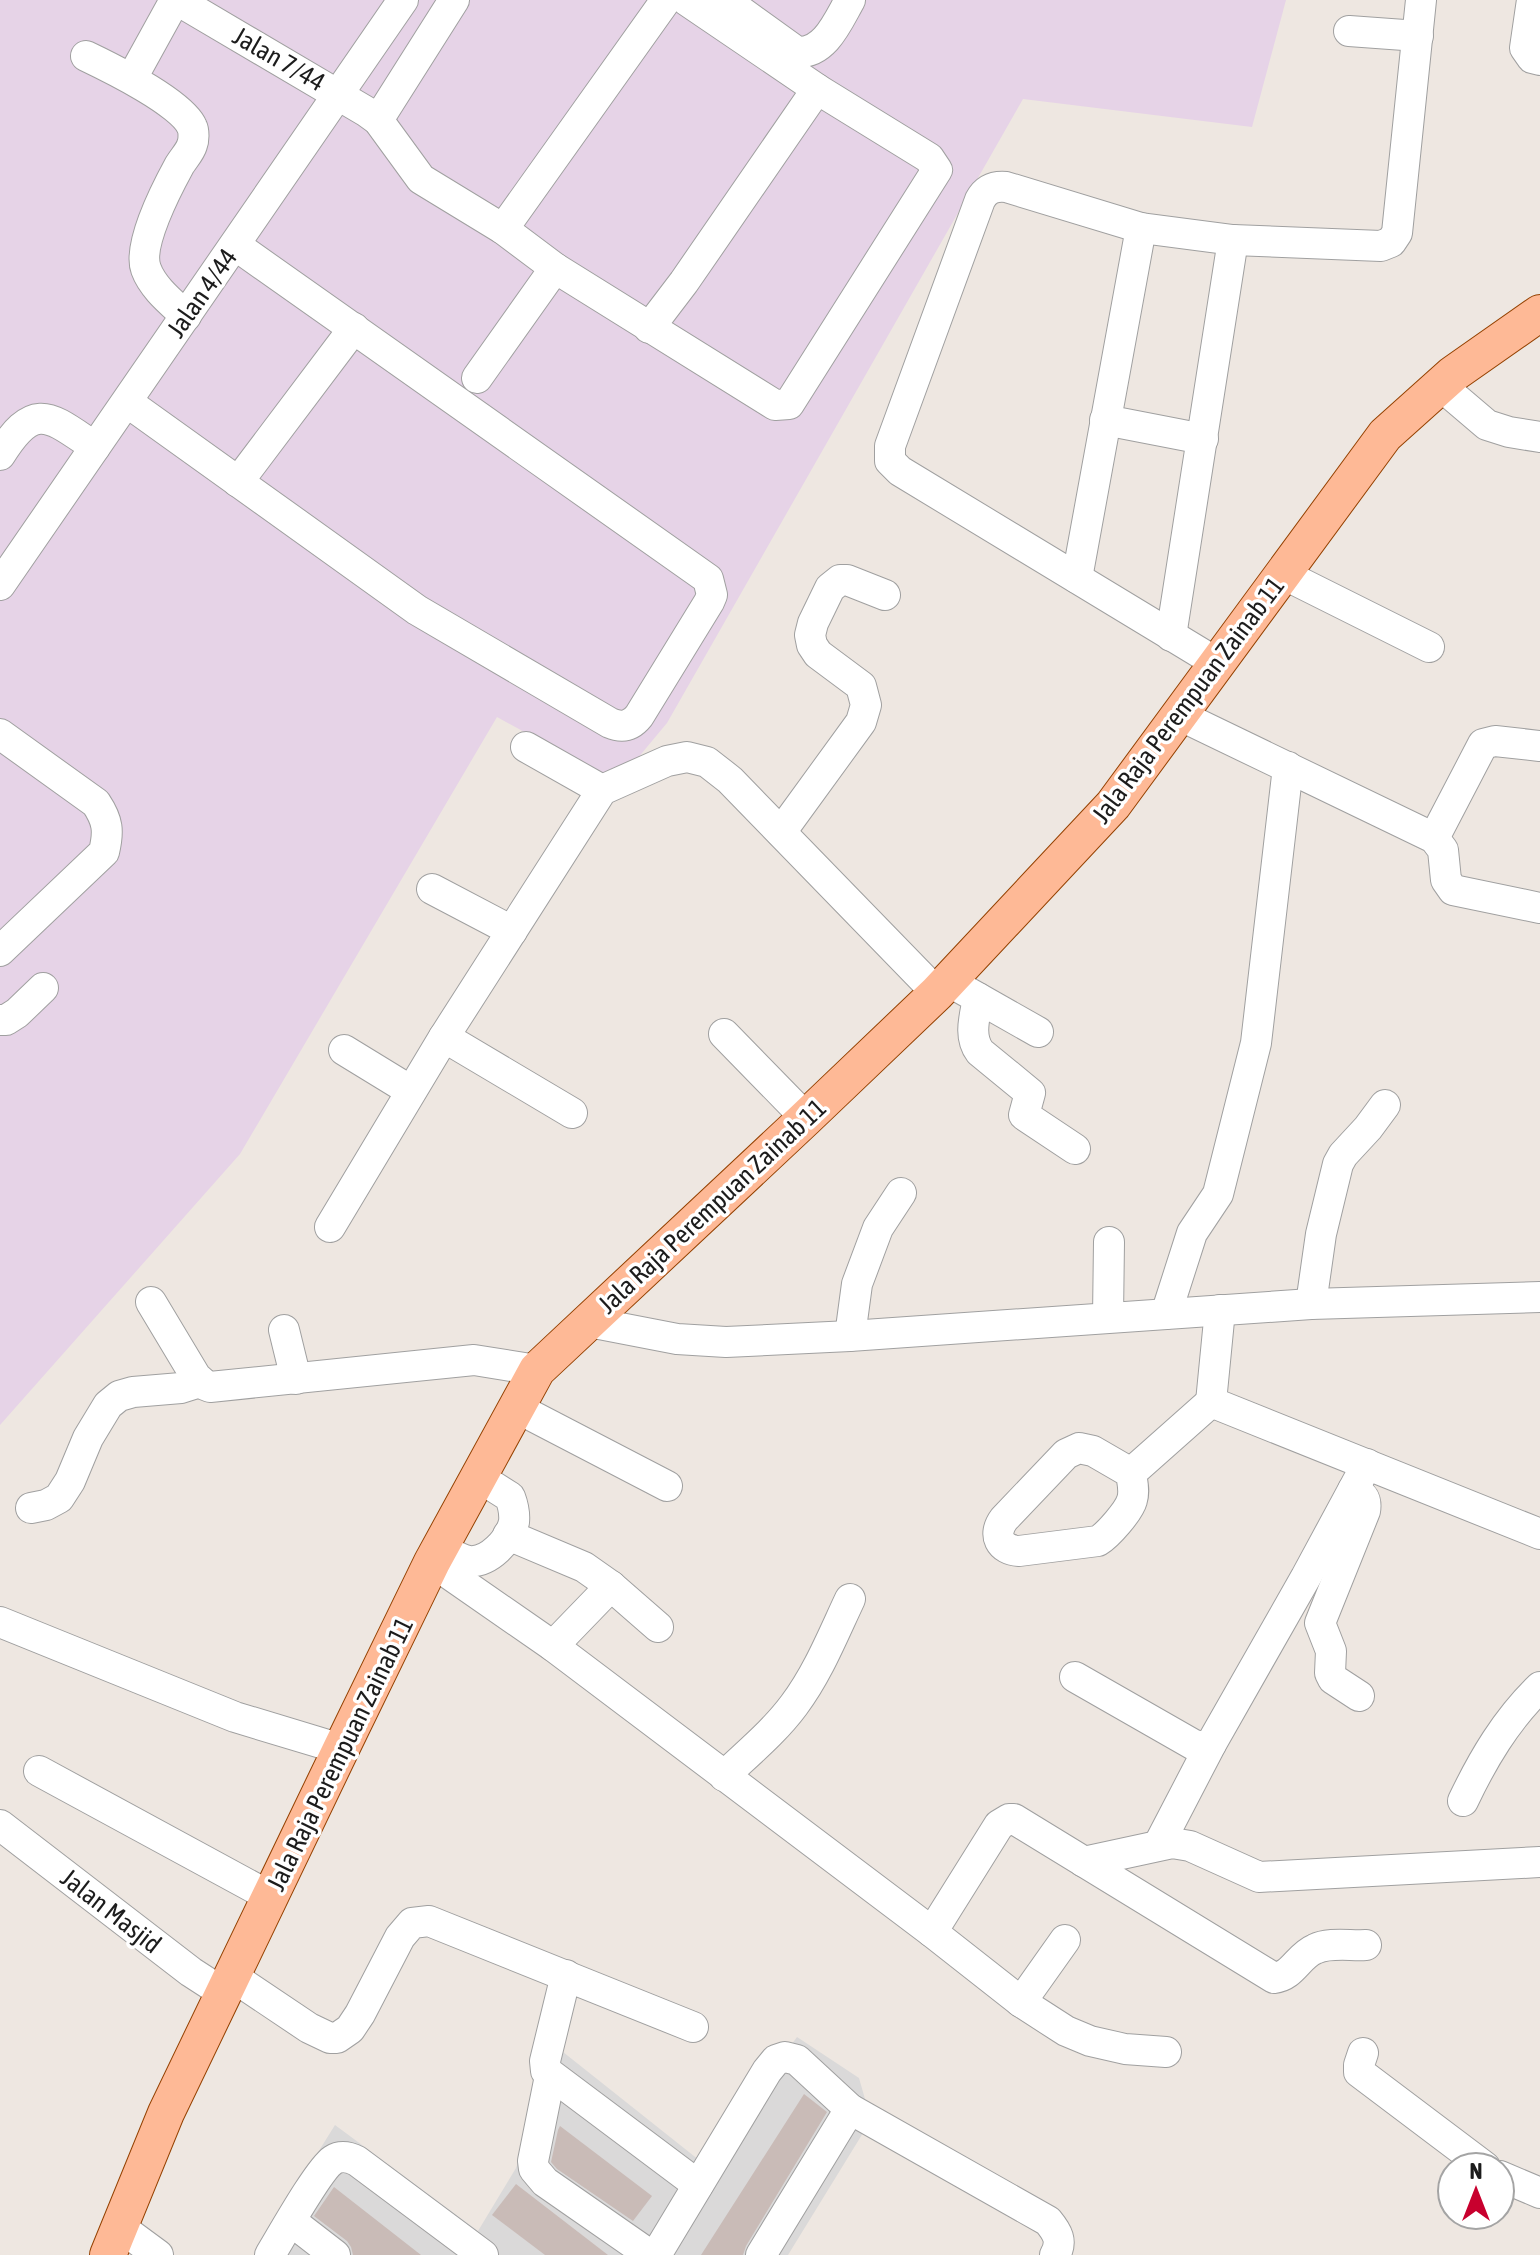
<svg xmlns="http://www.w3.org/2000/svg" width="1540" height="2255" viewBox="0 0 1540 2255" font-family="'Asap Condensed',sans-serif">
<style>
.residential{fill:#dad9d9}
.industrial{fill:#e6d3e7}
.building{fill:#c9bbb7}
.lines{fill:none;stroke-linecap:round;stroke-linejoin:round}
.minor-casing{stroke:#a0a0a0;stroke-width:32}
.major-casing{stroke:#944100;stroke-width:38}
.minor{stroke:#fff;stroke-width:30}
.major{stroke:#feb996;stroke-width:36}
.labels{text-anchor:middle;stroke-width:7;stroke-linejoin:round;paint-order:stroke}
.street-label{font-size:26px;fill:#1c1c1c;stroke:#fff}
</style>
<rect width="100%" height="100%" fill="#eee7e1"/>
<path class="residential" d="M797 2037 859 2078 871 2120 788 2255H254L335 2125 478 2231 516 2168 558 2048 704 2164Z"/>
<path class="industrial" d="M0 0H1286L1252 127 1023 99 667 723 617 783 497 717 240 1154 0 1425Z"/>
<g class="building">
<path d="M804 2094 827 2112 746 2246 743 2255H701Z"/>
<path d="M560 2126 652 2196 633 2221 557 2169 551 2162 558 2130Z"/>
<path d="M516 2184 608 2255H545L492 2215Z"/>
<path d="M334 2187 421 2255H353L351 2247 347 2241 314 2216Z"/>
</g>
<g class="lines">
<g class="minor-casing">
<g id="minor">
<path d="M177 0 367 112 378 120 421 179 503 229 555 268 775 405 789 404 937 170 929 158 817 89"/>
<path d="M725 0 797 52C825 54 838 21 850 0"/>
<path d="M1532 0 1525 48 1532 58 1540 60"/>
<path d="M1349 31 1418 36"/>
<path d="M86 56C109 67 183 103 192 127 194 131 194 140 192 145 190 152 183 159 179 166 167 188 137 245 146 269 153 288 171 302 186 316"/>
<path d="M132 78 175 0"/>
<path d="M378 120 454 0"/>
<path d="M503 229 666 0"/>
<path d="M649 328 684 282 817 89 686 0"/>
<path d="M477 378 555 268"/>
<path d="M1440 385 1487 425 1509 432 1540 437"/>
<path d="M127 402 417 610 610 723C622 728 631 726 639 716L709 602 712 595 708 579 235 245"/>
<path d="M1105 420 1203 439"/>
<path d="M0 455C35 399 50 417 95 447"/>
<path d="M238 482 354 328"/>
<path d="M1283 574 1429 647"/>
<path d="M1077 578 1141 228"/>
<path d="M0 585 403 0"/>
<path d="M1171 636 1233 240"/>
<path d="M1217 663 900 471 890 461V446L980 200C986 189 994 186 1006 187L1141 228 1233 240 1381 246 1391 242 1397 233 1421 0"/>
<path d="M1179 715 1434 838 1443 850 1446 880 1453 890 1540 908"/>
<path d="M0 734 96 803C108 821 109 831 104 852L0 951"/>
<path d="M526 747 602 790"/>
<path d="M781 832 861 722 866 705 861 686 818 654 812 645 810 635 813 623 830 588 840 580H847L885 595"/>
<path d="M1434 838 1483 744 1495 741 1540 746"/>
<path d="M432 889 512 931"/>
<path d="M948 981 978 998C975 1016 968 1036 980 1052L1030 1093 1024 1115 1075 1149"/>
<path d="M978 998 1038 1032"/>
<path d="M0 1020H6L17 1013 43 988"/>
<path d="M724 1034 806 1118"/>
<path d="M444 1037 572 1113"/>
<path d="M344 1050 411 1091"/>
<path d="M330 1227 444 1037 602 790 667 761 687 757 707 762 730 780 937 993"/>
<path d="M151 1302 196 1377 205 1385 210 1387 474 1360 537 1370"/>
<path d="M1311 1304 1321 1234 1338 1164 1343 1155 1368 1128 1385 1105"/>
<path d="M1220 1310 1211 1402 1540 1534"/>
<path d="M1166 1314 1192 1233 1218 1194 1256 1043 1288 767"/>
<path d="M1108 1317 1109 1242"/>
<path d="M589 1322 677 1339 726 1342 850 1336 1311 1304 1540 1297"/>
<path d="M284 1330 296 1379"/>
<path d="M850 1336 857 1284 878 1228 901 1193"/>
<path d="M517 1408 667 1486"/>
<path d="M1079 1448 1093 1451 1131 1473C1132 1481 1135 1491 1132 1500 1129 1511 1108 1535 1098 1541L1019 1551C1000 1550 992 1535 1004 1519L1066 1454Z"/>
<path d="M1131 1473 1211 1402"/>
<path d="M1353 1490C1363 1494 1367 1500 1365 1511L1320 1623 1331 1651 1330 1673 1333 1679 1359 1696"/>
<path d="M31 1508 46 1505 59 1498 70 1481 88 1438 108 1405 119 1396 133 1392 181 1388 200 1382"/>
<path d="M508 1535 584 1567 611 1586 658 1627"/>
<path d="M440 1548C449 1552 460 1560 469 1561 489 1563 510 1540 514 1522 515 1513 513 1505 510 1497L480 1478"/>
<path d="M432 1562 553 1646 932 1932 1021 2002 1066 2031 1090 2041 1125 2049 1166 2052"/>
<path d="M0 1622 235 1717 341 1749"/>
<path d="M553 1646 611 1586"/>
<path d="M1075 1677 1194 1745 1206 1747 1211 1744 1306 1577 1367 1464"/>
<path d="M39 1771 271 1897"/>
<path d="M724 1776C748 1753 774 1732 794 1705 818 1673 833 1635 850 1599"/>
<path d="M1463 1801C1483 1759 1506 1720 1540 1687"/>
<path d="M0 1825 191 1972 225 1994"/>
<path d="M1159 1844 1211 1744"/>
<path d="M1084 1862 1172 1843 1190 1846 1259 1877 1540 1862"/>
<path d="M932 1932 999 1825 1009 1819H1014L1274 1978C1293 1976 1298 1956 1315 1949 1329 1942 1350 1946 1366 1945"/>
<path d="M566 1975 545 2061 546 2071 698 2185"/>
<path d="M233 1977 309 2028 330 2038H337L350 2029 360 2014 400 1937 412 1923 429 1921 693 2027"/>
<path d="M1021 2002 1065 1940"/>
<path d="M1363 2053 1359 2065V2072L1485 2167"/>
<path d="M550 2076 533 2161 534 2169 545 2182 650 2255"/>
<path d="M1500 2176 1540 2193"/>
<path d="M291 2221 335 2255"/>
<path d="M120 2227 158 2255"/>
<path d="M270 2255C281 2237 319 2169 333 2160 341 2155 349 2157 357 2161L483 2255"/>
<path d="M656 2255 767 2071 776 2060 785 2057 797 2060 850 2109 1048 2221C1057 2232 1063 2241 1055 2255"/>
<path d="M761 2255 850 2109"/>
</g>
</g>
<g class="major-casing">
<path id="major" d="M108 2255 166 2113 341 1749 432 1562 537 1370 806 1118 937 993 1113 805 1385 435 1453 374 1540 313"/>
</g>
<use href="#minor" class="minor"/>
<use href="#major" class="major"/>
</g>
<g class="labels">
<g class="street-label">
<text transform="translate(279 59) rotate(30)" y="9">Jalan 7/44</text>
<text transform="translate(202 293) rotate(-55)" y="9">Jalan 4/44</text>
<text transform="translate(1188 700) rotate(-53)" y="9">Jala Raja Perempuan Zainab 11</text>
<text transform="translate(712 1206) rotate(-43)" y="9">Jala Raja Perempuan Zainab 11</text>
<text transform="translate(340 1754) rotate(-64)" y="9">Jala Raja Perempuan Zainab 11</text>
<text transform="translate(111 1911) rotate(38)" y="9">Jalan Masjid</text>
</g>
</g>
<g transform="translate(1476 2191)"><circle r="38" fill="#ffffff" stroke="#a4a4a4" stroke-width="2"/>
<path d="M0-6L14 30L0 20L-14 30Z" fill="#c8002e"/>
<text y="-12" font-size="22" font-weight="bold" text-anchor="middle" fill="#1c1c1c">N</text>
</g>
</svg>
